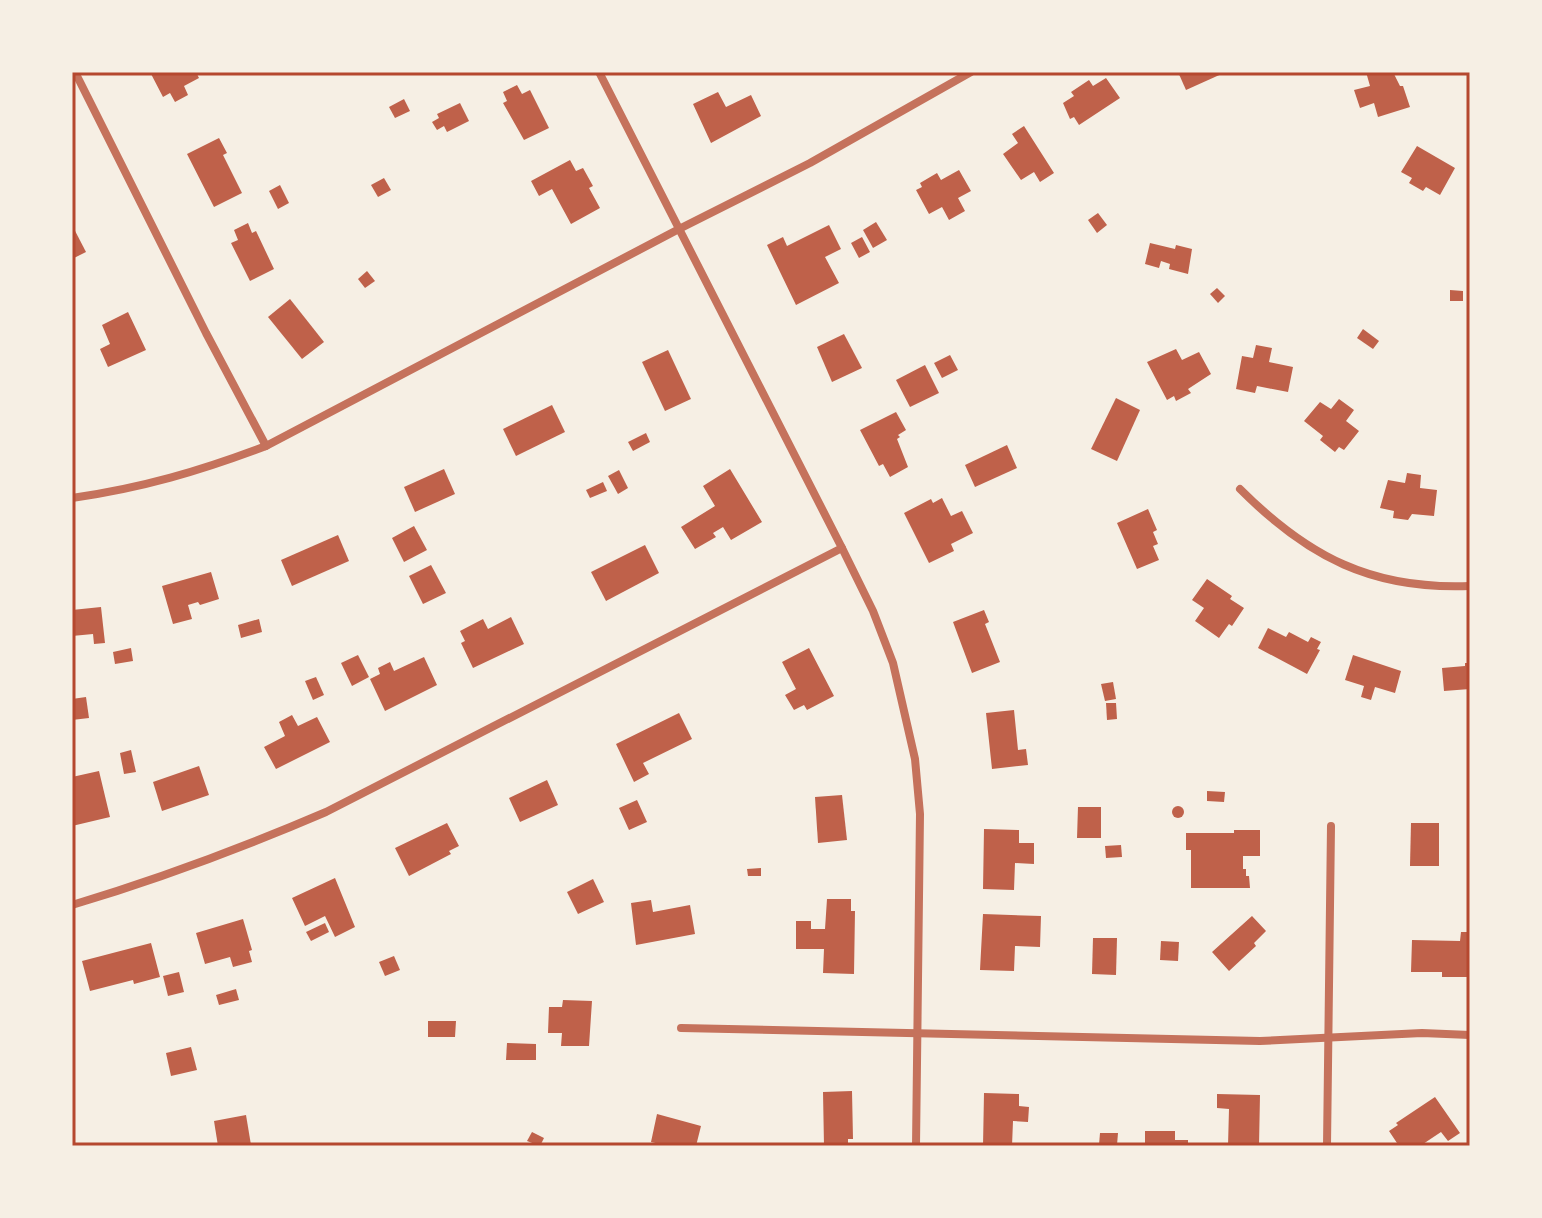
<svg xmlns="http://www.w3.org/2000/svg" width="1542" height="1218" viewBox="0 0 1542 1218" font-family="'DM Sans',sans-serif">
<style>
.building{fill:#bf614a}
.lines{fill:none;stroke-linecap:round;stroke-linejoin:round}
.minor{stroke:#c5725c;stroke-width:8}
.neatline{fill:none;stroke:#b5482f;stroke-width:3}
</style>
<rect width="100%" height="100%" fill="#f6efe4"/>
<g class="building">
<path d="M150 72H196L199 78 184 86 188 95 175 102 170 93 163 97Z"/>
<path d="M1178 72H1226L1186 90Z"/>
<path d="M1366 72H1393L1400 86H1403L1410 107 1378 117 1374 103 1360 108 1354 90 1370 86Z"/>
<path d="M1106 78 1120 98 1079 125 1074 117 1070 119 1063 103 1074 96 1071 92 1089 80 1093 86Z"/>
<path d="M517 85 522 94 530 90 549 128 524 140 503 103 507 101 503 92Z"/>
<path d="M718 92 726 107 751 95 761 116 711 143 693 104Z"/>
<path d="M404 99 410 111 395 118 389 107Z"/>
<path d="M460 103 469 121 447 132 444 126 437 130 432 122 439 118 437 114Z"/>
<path d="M1024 126 1054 173 1040 182 1034 172 1021 180 1003 154 1018 143 1012 134Z"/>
<path d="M219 138 227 153 223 155 242 193 214 207 187 154Z"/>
<path d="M1417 146 1455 168 1440 195 1426 187 1423 191 1409 183 1412 178 1401 172Z"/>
<path d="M570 160 576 171 583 168 593 186 589 188 600 208 571 224 552 189 539 196 531 181Z"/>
<path d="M959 170 971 191 958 198 965 211 949 220 942 207 929 214 916 190 922 187 920 183 937 173 941 180Z"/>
<path d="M384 178 391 190 378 197 371 185Z"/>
<path d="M280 185 289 203 278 209 269 191Z"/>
<path d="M1098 213 1107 225 1097 233 1088 220Z"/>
<path d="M876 222 887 240 873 248 863 230Z"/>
<path d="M248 223 252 233 256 231 274 269 250 281 231 243 238 240 234 230Z"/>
<path d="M72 225 86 252 72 259Z"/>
<path d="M829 225 841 249 825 257 839 283 796 305 767 245 783 237 787 246Z"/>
<path d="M862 237 870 252 859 258 851 243Z"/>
<path d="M1150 243 1175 249 1176 245 1192 249 1188 274 1169 269 1170 264 1161 261 1159 268 1145 264Z"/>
<path d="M367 271 375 281 365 288 358 279Z"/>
<path d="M1217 288 1225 296 1218 303 1210 294Z"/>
<path d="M1450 290 1463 291V301H1450Z"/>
<path d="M290 299 324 342 302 359 268 317Z"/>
<path d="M128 312 146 350 108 367 100 349 110 344 102 325Z"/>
<path d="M1363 329 1379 341 1373 349 1357 338Z"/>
<path d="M844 334 862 368 832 382 817 347Z"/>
<path d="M1256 345 1272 348 1269 362 1293 367 1288 392 1257 386 1255 393 1236 389 1242 356 1253 358Z"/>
<path d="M1176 349 1182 360 1199 352 1211 374 1188 389 1191 393 1176 401 1174 396 1167 400 1147 362Z"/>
<path d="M668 350 691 399 665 411 642 362Z"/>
<path d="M950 355 958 370 942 378 934 363Z"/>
<path d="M925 365 939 393 910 407 896 380Z"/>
<path d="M1116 398 1140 410 1117 461 1091 449Z"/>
<path d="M1339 399 1354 410 1346 421 1359 431 1344 450 1339 447 1335 452 1320 440 1323 436 1304 421 1320 402 1331 409Z"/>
<path d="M552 405 565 432 516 456 503 429Z"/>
<path d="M896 412 906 430 898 435 900 437 897 439 908 467 890 477 883 464 879 466 860 430Z"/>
<path d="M646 433 650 442 633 451 628 442Z"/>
<path d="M1007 445 1017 468 975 487 965 465Z"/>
<path d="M444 469 455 494 415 512 404 487Z"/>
<path d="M730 469 762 522 731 540 723 527 713 533 716 537 695 549 681 527 715 506 703 486Z"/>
<path d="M619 470 628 488 618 494 608 476Z"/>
<path d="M1407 473 1421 475 1420 488 1437 490 1434 516 1412 514 1408 520 1393 518 1394 511 1380 508 1388 480 1405 483Z"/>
<path d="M603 482 607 491 590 498 586 490Z"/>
<path d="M942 498 951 516 962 511 973 533 951 544 954 551 929 563 904 513 931 499 933 503Z"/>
<path d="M1148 509 1157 530 1153 532 1158 544 1153 546 1159 560 1137 569 1117 523Z"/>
<path d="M414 526 427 550 404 562 392 538Z"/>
<path d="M338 535 349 561 292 586 281 560Z"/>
<path d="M645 545 659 573 606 601 591 572Z"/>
<path d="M431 565 446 593 423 604 409 576Z"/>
<path d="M211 572 219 599 200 605 198 602 188 605 192 619 173 624 162 586Z"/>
<path d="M1207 579 1232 596 1230 599 1244 608 1232 626 1229 624 1219 638 1195 621 1204 608 1192 600Z"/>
<path d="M101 607 105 643 94 644 93 634 72 636V610Z"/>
<path d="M984 610 989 622 985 624 1000 662 972 673 953 622Z"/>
<path d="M511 617 524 644 473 668 461 643 465 641 460 631 483 619 488 629Z"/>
<path d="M259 619 262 632 241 638 238 625Z"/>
<path d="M1268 628 1286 637 1289 632 1308 642 1311 637 1321 642 1317 649 1320 650 1307 674 1258 648Z"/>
<path d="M131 648 133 661 115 664 113 652Z"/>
<path d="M809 648 834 696 807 710 804 705 794 710 785 695 796 689 782 662Z"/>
<path d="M358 655 369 677 352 686 341 663Z"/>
<path d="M1353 655 1401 671 1395 693 1375 687 1371 700 1361 697 1364 686 1345 680Z"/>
<path d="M424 657 437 685 385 711 370 679 380 674 378 668 390 662 394 671Z"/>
<path d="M1465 663H1470V689L1444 691 1442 668 1465 666Z"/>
<path d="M316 677 324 695 313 700 305 681Z"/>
<path d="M1113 682 1116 699 1105 701 1101 684Z"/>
<path d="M86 697 89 718 72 720V699Z"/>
<path d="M1106 703H1116L1117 719 1107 720Z"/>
<path d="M1014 710 1018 750 1026 749 1028 765 992 769 986 713Z"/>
<path d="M679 713 692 739 643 763 649 774 634 782 616 744Z"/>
<path d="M292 715 298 726 317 717 330 742 276 769 264 747 285 736 279 722Z"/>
<path d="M131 750 136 772 124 774 120 753Z"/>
<path d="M199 766 209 795 162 811 153 782Z"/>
<path d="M99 771 110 817 72 826V795L75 794 72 777Z"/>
<path d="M547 780 558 805 520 822 509 798Z"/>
<path d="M1207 791 1225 792 1224 802 1207 801Z"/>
<path d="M842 795 847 840 818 843 815 797Z"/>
<path d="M637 800 647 822 629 830 619 808Z"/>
<circle cx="1178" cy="812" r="6"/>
<path d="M1078 807H1101V838H1077Z"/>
<path d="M447 823 459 846 449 851 451 854 409 876 395 848Z"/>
<path d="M1411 823H1439V866H1410Z"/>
<path d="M984 829 1019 830V843H1034V864L1015 863 1014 890 983 889Z"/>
<path d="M1234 830H1260V856H1243V869H1246V876H1249L1250 888H1191V850H1186V833H1234Z"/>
<path d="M1121 845 1122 857 1106 858 1105 846Z"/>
<path d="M761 868V876H748L747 869Z"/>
<path d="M335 878 355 927 335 937 325 916 305 926 292 898Z"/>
<path d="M593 879 604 902 578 914 567 892Z"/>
<path d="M827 899H851V911H855L854 974 823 973 824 949H796V921H811V929H825Z"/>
<path d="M651 900 653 912 690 905 695 934 636 945 631 903Z"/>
<path d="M983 914 1041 916 1040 947 1015 946 1014 971 980 970Z"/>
<path d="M1252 916 1266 931 1254 943 1256 946 1229 971 1212 952Z"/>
<path d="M243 919 252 950 249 951 252 962 233 967 230 957 205 964 196 933Z"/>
<path d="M325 923 329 932 311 941 306 932Z"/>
<path d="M1461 932H1470V977H1442V972H1411L1412 940 1460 941Z"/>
<path d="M1093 938H1117L1116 975 1092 974Z"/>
<path d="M1161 941 1179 942 1178 961 1160 960Z"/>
<path d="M151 943 160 977 134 984 133 980 90 991 82 961Z"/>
<path d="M394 956 400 970 385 976 379 962Z"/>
<path d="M179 972 184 992 168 996 163 976Z"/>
<path d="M236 989 239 1000 219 1005 216 995Z"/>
<path d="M563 1000 592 1001 589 1046H561L562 1033H548L549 1007H562Z"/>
<path d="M428 1021H456L455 1037H428Z"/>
<path d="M507 1043 536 1044V1060H506Z"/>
<path d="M191 1047 197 1070 171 1076 166 1053Z"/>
<path d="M852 1091 853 1139H848V1146H824L823 1092Z"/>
<path d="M984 1093 1019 1094V1106L1029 1107 1028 1122 1013 1121 1012 1146H983Z"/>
<path d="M1217 1094 1260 1095 1259 1146H1228L1229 1109 1217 1108Z"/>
<path d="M1435 1097 1460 1133 1448 1141 1441 1132 1420 1146H1399L1389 1131 1398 1125 1396 1123Z"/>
<path d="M657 1114 701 1126 696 1146H669L651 1142Z"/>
<path d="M246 1115 251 1145 218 1146 214 1121Z"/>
<path d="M1145 1131H1175V1140H1188V1146H1145Z"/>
<path d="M532 1132 544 1138 540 1146 527 1141Z"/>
<path d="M1100 1133H1118L1117 1145H1099Z"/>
</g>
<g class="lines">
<g class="minor">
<path d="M75 72 206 333 266 446"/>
<path d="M599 72 842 548 873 611 893 663 915 759 920 814 916 1146"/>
<path d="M1240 489C1308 557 1372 590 1470 586"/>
<path d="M72 498C142 488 200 471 266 446L679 229 810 163 971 72"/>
<path d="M72 905C159 879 242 848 326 812L842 548"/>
<path d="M681 1028 1260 1041 1422 1033 1470 1035"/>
<path d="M1327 1146 1331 826"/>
</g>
</g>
<rect width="1542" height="1218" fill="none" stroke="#f6efe4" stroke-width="148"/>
<rect x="74" y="74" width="1394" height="1070" class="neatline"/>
</svg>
